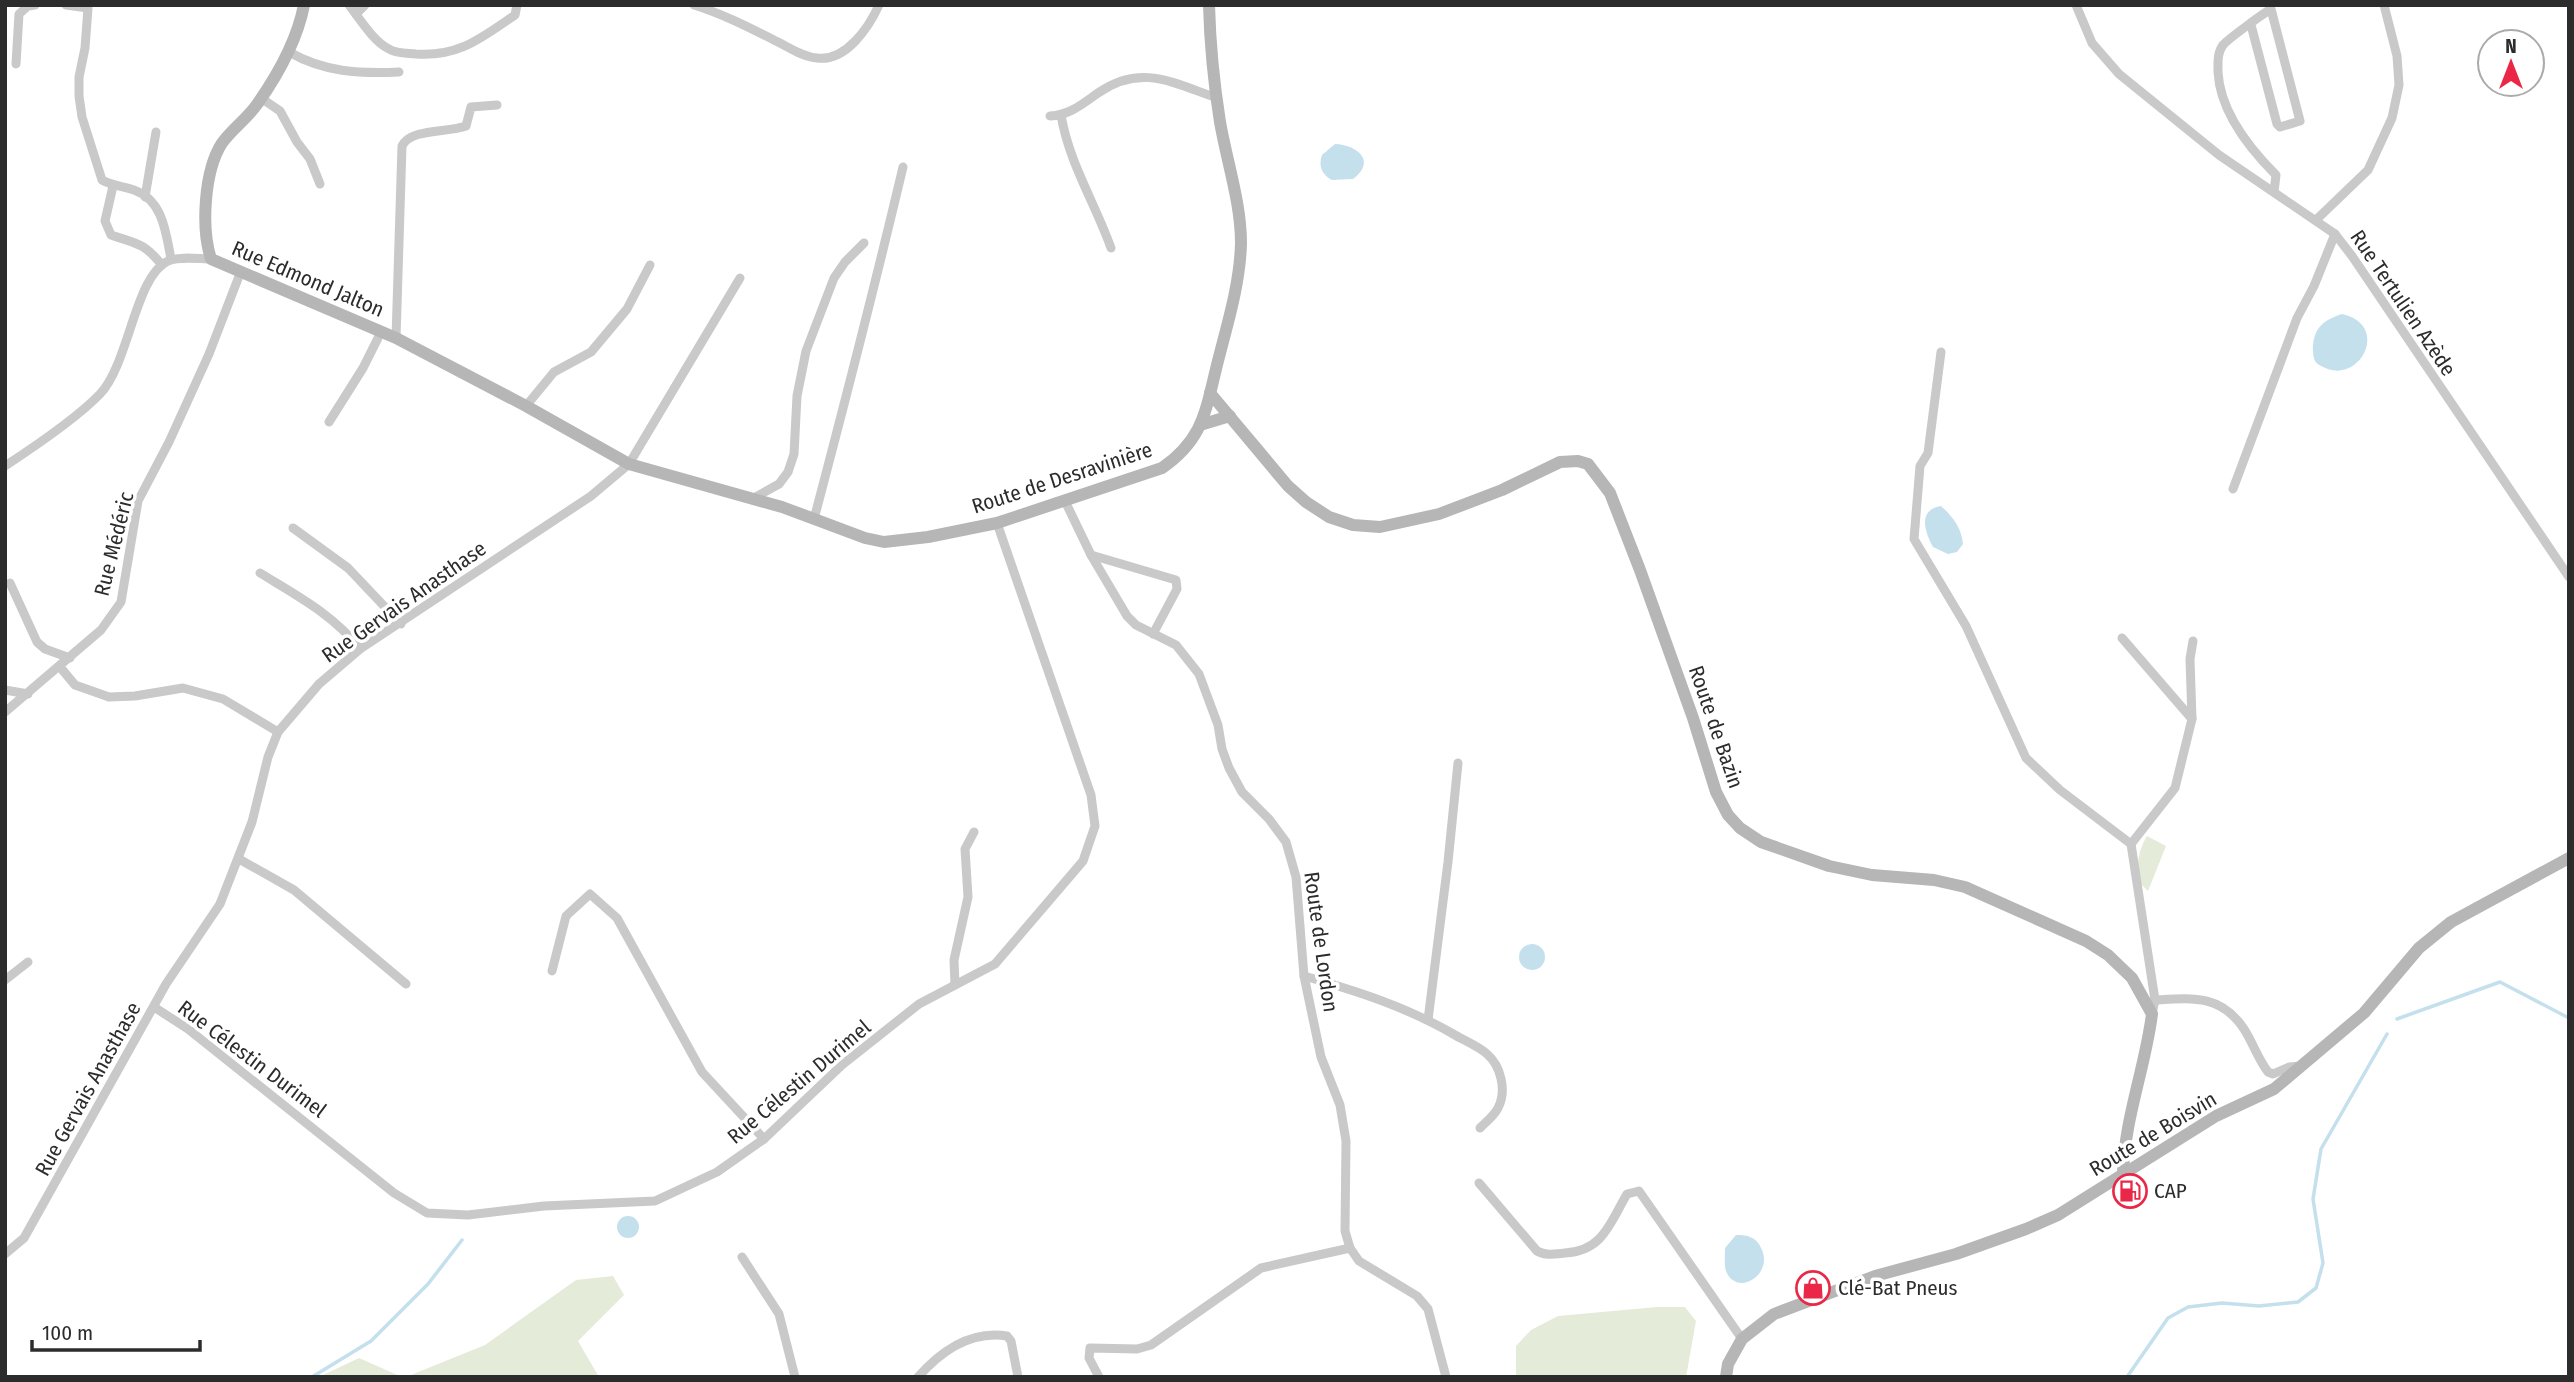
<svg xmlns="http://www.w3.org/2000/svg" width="2574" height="1382" viewBox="0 0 2574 1382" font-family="'Fira Sans Condensed',sans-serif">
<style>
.green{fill:#e4ebd9}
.water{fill:#c4e0ec}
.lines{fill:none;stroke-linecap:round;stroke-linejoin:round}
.stream{stroke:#c4e0ec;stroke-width:3.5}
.street{stroke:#c9c9c9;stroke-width:9}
.secondary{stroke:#b6b6b6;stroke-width:12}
.labels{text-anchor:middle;stroke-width:7;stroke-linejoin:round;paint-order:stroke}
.street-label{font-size:21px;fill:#2c2c2c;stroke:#fff}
.poi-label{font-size:21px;fill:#2c2c2c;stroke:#fff;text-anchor:start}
</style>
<rect width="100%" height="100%" fill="#fff"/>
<g class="green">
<path d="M2147 836 2166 846 2148 891 2138 881C2137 863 2138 851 2147 836Z"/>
<path d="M613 1276 624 1295 578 1341 599 1377H406L485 1345 576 1280Z"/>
<path d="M1657 1307H1685L1696 1321 1686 1377H1518L1516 1374V1346L1531 1330 1558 1316Z"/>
<path d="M359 1358 402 1377H319Z"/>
</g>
<g class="water">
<path d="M1335 144C1357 145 1377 161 1353 179L1332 180C1322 175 1318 166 1322 155Z"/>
<path d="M2342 314C2392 325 2359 388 2321 366 2315 363 2314 360 2313 353 2312 330 2321 321 2342 314Z"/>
<path d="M1941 506C1953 517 1961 527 1963 544L1957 552 1948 554 1933 547C1925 532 1917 510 1941 506Z"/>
<circle cx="1532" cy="957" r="13"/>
<circle cx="628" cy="1227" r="11"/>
<path d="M1736 1235C1748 1235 1757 1237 1762 1250 1773 1276 1736 1297 1726 1271 1724 1265 1725 1255 1725 1248Z"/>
</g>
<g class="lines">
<g class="stream">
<path d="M2397 1019 2500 982 2569 1018"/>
<path d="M312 1377 371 1341 428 1284 462 1240"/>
<path d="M2127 1377 2168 1318 2188 1307 2222 1303 2259 1306 2298 1302 2316 1288 2323 1263 2313 1199 2321 1149 2387 1034"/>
</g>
<g class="street">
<path d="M66 5 88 8 85 48 79 77V96L82 117 102 180C113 186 122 186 134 190 163 200 166 233 171 259"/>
<path d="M349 5C360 19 373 41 389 49 397 54 407 53 416 54 459 57 481 38 515 15L517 5"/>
<path d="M694 5C723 14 750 28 778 42 790 48 803 57 817 58 846 62 869 27 879 5"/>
<path d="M2076 5 2092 43 2119 74 2219 155 2335 234 2352 256 2569 577"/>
<path d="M356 14 365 5"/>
<path d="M2251 25 2277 124 2280 127 2300 121 2271 9C2264 13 2228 39 2223 45 2217 53 2218 63 2218 72 2220 112 2249 148 2276 175L2274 192"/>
<path d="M289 52C324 72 359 74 399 72"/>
<path d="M16 64 19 14 28 6 35 5"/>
<path d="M261 98 280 111 297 142 310 159 320 184"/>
<path d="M1061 115C1069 163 1095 203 1111 248"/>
<path d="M1050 116C1070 115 1082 104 1098 93 1141 63 1173 83 1217 98"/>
<path d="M113 186 105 221 111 235C137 244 143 242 162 265"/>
<path d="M145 197 156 132"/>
<path d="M2316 220 2368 170 2392 118 2399 85 2397 56 2384 5"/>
<path d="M396 338 402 146C411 128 447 133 466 126L471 107 497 105"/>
<path d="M1941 352 1928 453 1920 466 1914 539 1966 626 2026 758 2060 790 2131 844"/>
<path d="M526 406 554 372 591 352 627 309 650 265"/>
<path d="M329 422 363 368 381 332"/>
<path d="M5 466C34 447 77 418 100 394 129 364 135 276 168 261 180 256 199 259 211 259"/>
<path d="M2233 489 2297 318 2314 286 2335 234"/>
<path d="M752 499 779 484 788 472 794 454 797 396 806 351 834 278 845 262 864 243"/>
<path d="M1065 501 1091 555 1127 616 1136 625 1176 645 1199 674 1218 725 1222 749 1229 768 1242 792 1269 819 1286 842 1296 877 1304 976 1321 1057 1340 1105 1346 1141 1345 1231 1350 1248 1359 1261 1417 1296 1428 1309 1446 1377"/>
<path d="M814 519C845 402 875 285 903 167"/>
<path d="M293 528 348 568 401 624"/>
<path d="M1091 555 1176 580 1177 589 1153 634"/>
<path d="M260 573C296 595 334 615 360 649"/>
<path d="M10 583 37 642 45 649 70 658"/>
<path d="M2122 638 2192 719"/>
<path d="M60 667 75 685 109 697 135 696 183 688 223 699 278 732"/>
<path d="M5 690 28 694"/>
<path d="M5 712 101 630 121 602 138 501 169 442 209 354 241 271"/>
<path d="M239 859 294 890 406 984"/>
<path d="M552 971 566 916 590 894 617 918 702 1072 764 1139"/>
<path d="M1304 976C1357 991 1407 1007 1455 1035 1465 1041 1478 1046 1487 1054 1501 1066 1507 1091 1498 1108 1494 1116 1486 1122 1480 1128"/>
<path d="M5 980 28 962"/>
<path d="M955 985 954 960 968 897 965 849 974 832"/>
<path d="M2155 1000C2191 998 2221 994 2244 1029 2253 1043 2258 1059 2268 1072L2273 1074 2289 1067 2301 1066"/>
<path d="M154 1007 188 1029 394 1193 427 1213 468 1215 544 1206 655 1201 717 1172 764 1139 842 1065 919 1004 995 964 1083 861 1095 826 1091 795 997 523"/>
<path d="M2152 1014 2155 1000 2131 844 2175 788 2192 719 2190 659 2193 641"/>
<path d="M1428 1020 1448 862 1458 763"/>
<path d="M1479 1183 1537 1251C1546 1256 1555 1254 1565 1253 1603 1251 1610 1223 1627 1194L1639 1191 1742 1339"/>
<path d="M5 1254 24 1238 166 984 220 904 252 822 268 757 278 732 319 684 360 649 591 496 629 464 740 278"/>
<path d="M742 1257 779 1314 795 1377"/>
<path d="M918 1377C941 1351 970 1330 1007 1336L1011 1341 1018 1377"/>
<path d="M1099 1377 1089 1358 1090 1348 1137 1349 1151 1345 1261 1268 1350 1248"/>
</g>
<g class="secondary">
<path d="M304 5C297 41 279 73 258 103 248 118 233 128 222 143 204 171 201 228 211 259L396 338 526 406 629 464 782 507 865 538 884 542 928 537 997 523 1162 468C1202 440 1205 414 1216 369 1226 328 1240 286 1241 243 1241 203 1227 162 1220 122 1214 84 1210 44 1209 5"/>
<path d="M1210 393 1288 486 1306 502 1329 517 1353 525 1380 527 1439 514 1502 490 1560 462 1578 461 1588 464 1610 493 1640 570 1693 718 1716 792 1728 815 1740 828 1761 842 1829 866 1872 875 1934 880 1965 887 2086 941 2108 955 2132 978 2152 1014C2145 1069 2124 1120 2123 1175"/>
<path d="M1200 425 1230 416"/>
<path d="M1726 1377 1728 1364 1742 1339 1774 1314 1875 1276 1956 1254 2026 1229 2058 1215 2216 1116 2274 1089 2364 1013 2419 948 2451 922 2569 858"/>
</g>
</g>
<defs>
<g id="fuel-ring" transform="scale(1.75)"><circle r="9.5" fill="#fff" stroke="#ea2747" stroke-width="1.5"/><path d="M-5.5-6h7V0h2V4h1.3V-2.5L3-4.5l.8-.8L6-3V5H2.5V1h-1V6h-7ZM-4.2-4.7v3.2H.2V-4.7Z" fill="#ea2747"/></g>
<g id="shop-ring" transform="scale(1.75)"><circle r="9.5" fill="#fff" stroke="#ea2747" stroke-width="1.5"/><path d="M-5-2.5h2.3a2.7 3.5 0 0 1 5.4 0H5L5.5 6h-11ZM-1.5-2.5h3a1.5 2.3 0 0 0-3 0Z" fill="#ea2747"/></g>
</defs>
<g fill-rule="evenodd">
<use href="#fuel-ring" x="2130" y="1191"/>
<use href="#shop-ring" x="1813" y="1288"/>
</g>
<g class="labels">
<g class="street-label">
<text transform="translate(308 279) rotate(23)" y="7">Rue Edmond Jalton</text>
<text transform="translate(2403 303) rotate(56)" y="7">Rue Tertulien Azède</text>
<text transform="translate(1062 478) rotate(-18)" y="7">Route de Desravinière</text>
<text transform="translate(114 544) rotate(-76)" y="7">Rue Médéric</text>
<text transform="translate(404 602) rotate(-35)" y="7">Rue Gervais Anasthase</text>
<text transform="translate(1716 727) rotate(71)" y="7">Route de Bazin</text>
<text transform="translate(1321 942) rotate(82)" y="7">Route de Lordon</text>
<text transform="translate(252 1059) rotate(37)" y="7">Rue Célestin Durimel</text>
<text transform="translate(799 1082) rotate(-40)" y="7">Rue Célestin Durimel</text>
<text transform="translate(88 1089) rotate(-61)" y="7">Rue Gervais Anasthase</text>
<text transform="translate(2153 1134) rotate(-31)" y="7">Route de Boisvin</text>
</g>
<g class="poi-label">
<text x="2154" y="1198">CAP</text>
<text x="1838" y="1295">Clé-Bat Pneus</text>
</g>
</g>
<rect width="2574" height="1382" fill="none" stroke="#2c2c2c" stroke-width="14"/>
<g transform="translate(2511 63)"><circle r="33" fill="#ffffff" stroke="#ababab" stroke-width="2"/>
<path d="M0-5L12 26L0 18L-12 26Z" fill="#ea2747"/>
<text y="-10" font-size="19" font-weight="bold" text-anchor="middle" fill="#2c2c2c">N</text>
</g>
<path d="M32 1340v10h168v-10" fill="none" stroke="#2c2c2c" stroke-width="3.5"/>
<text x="42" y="1340" font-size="21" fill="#2c2c2c" stroke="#ffffff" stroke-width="5" paint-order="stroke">100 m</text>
</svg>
